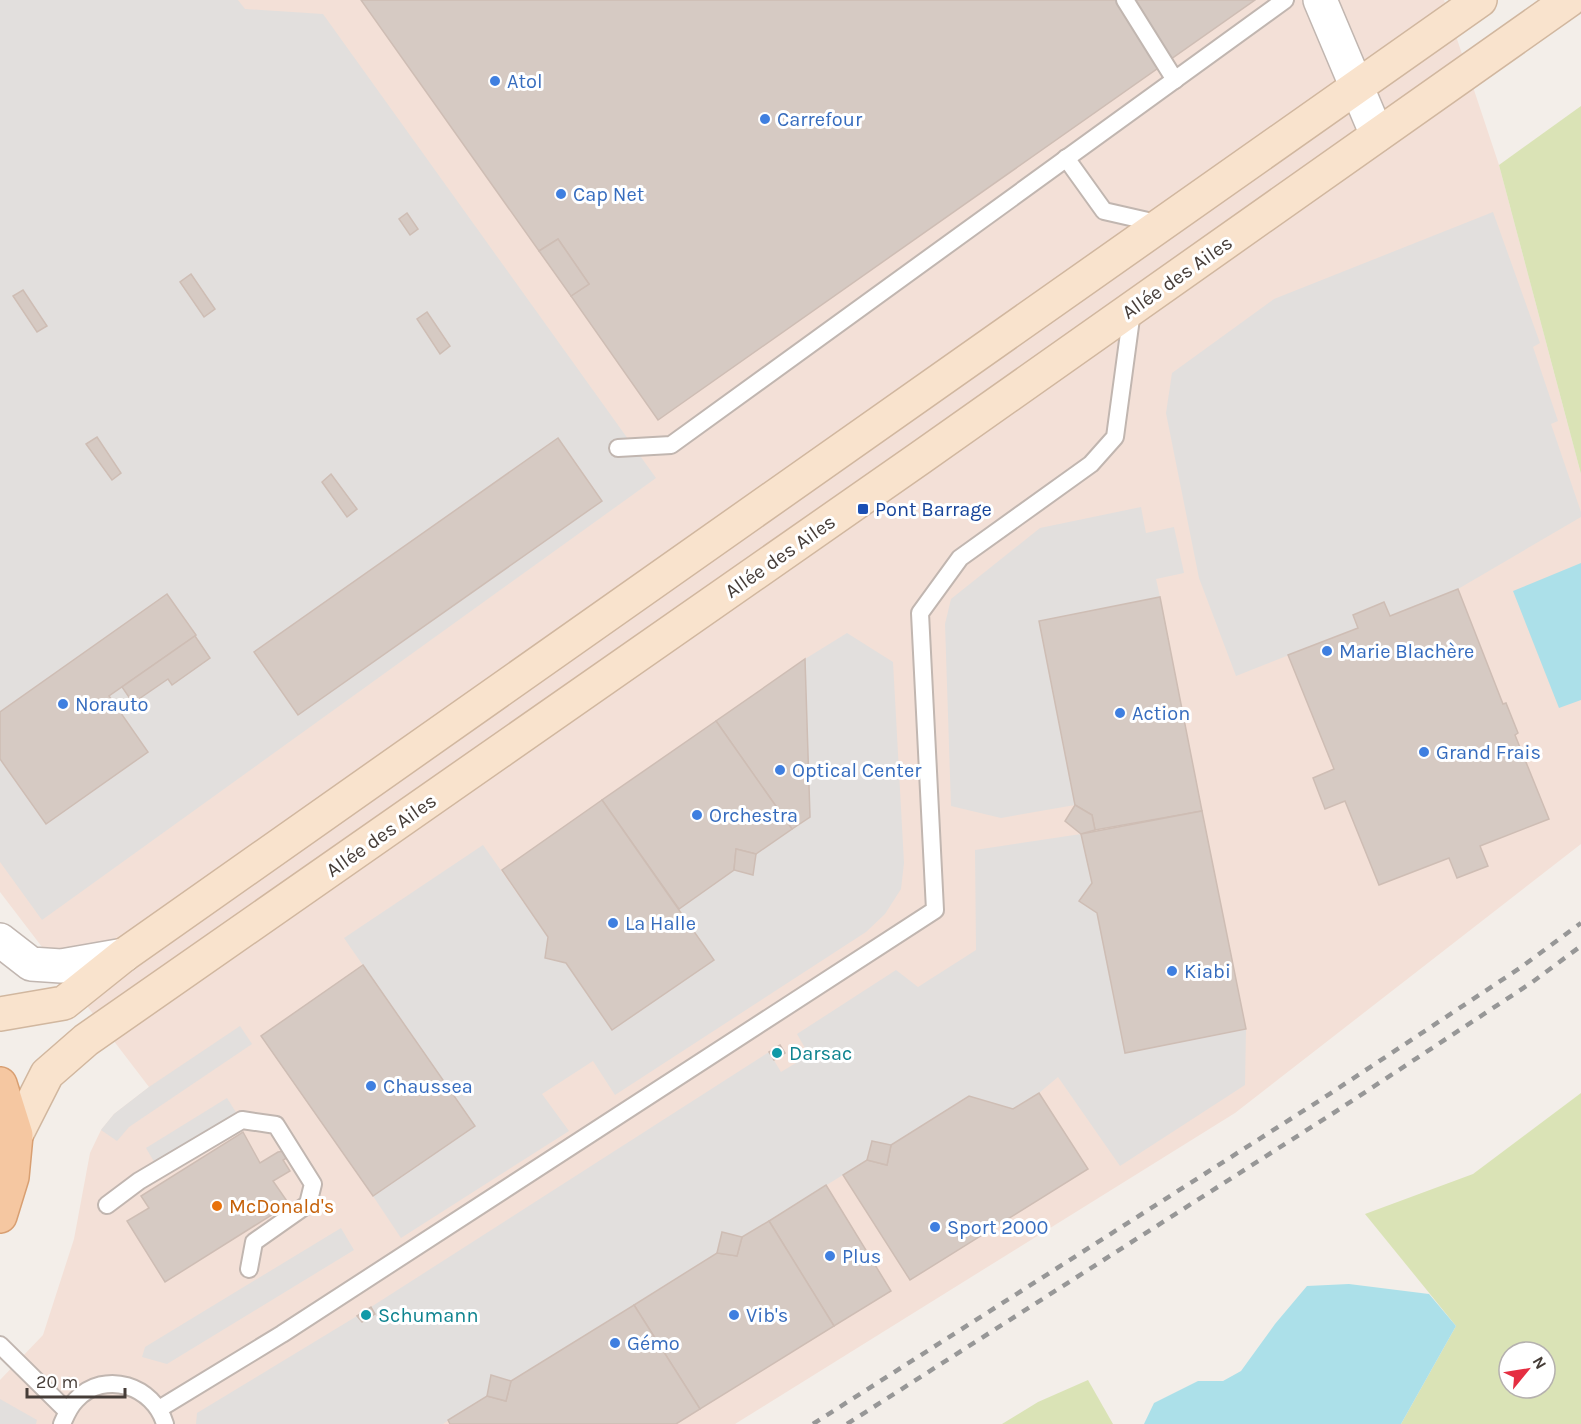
<svg xmlns="http://www.w3.org/2000/svg" width="1581" height="1424" viewBox="0 0 1581 1424" font-family="Karla,sans-serif">
<style>
.commercial{fill:#f3e0d7}
.green{fill:#dae3b6;fill-rule:evenodd}
.parking{fill:#e2dfdd}
.water{fill:#ace0e9}
.building{fill:#d6cac3;stroke:#cebdb4;stroke-width:1.5}
.lines{fill:none;stroke-linecap:round;stroke-linejoin:round}
.lane-casing{stroke:#c1b6b0;stroke-width:20}
.street-casing{stroke:#c1b6b0;stroke-width:36}
.secondary-casing{stroke:#d1b79f;stroke-width:36}
.primary-casing{stroke:#d89f72;stroke-width:36}
.lane{stroke:#fff;stroke-width:16}
.street{stroke:#fff;stroke-width:33}
.secondary{stroke:#f9e3cd;stroke-width:33}
.primary{stroke:#f5c7a1;stroke-width:33}
.rail{stroke:#979797;stroke-width:4.5;stroke-dasharray:8 8;stroke-linecap:butt}
.shop-dot{fill:#3f7fe0;stroke:#fff;stroke-width:2}
.transit-dot{fill:#1a4fb4;stroke:#fff;stroke-width:2}
.culture-dot{fill:#0f9aa8;stroke:#fff;stroke-width:2}
.food-dot{fill:#e8710a;stroke:#fff;stroke-width:2}
.labels{text-anchor:middle;stroke-width:6;stroke-linejoin:round;paint-order:stroke}
.shop-label{font-size:20px;fill:#366cbe;stroke:#fff;text-anchor:start}
.street-label{font-size:20px;fill:#463d38;stroke:#fff}
.transit-label{font-size:20px;fill:#164399;stroke:#fff;text-anchor:start}
.culture-label{font-size:20px;fill:#0d838f;stroke:#fff;text-anchor:start}
.food-label{font-size:20px;fill:#c56008;stroke:#fff;text-anchor:start}
</style>
<rect width="100%" height="100%" fill="#f3eee9"/>
<path class="commercial" d="M0 0H1444L1499 165 1581 474V844L1235 1113 735 1424H0V1380L43 1335 74 1239 90 1153 101 1130 114 1114 149 1087 0 892Z"/>
<g class="green">
<path d="M1581 106V474L1499 165Z"/>
<path d="M1581 1093V1424H1401L1456 1326 1365 1214 1473 1174ZM1509 1352H1545V1388H1509Z"/>
<path d="M1088 1380 1113 1424H1002L1038 1402Z"/>
</g>
<g class="parking">
<path d="M0 0H238L245 9 323 14 656 478 42 920 0 862Z"/>
<path d="M1493 212 1540 343 1533 347 1558 421 1551 424 1581 512V517L1458 589 1390 616 1384 602 1377 605 1353 615 1358 628 1236 676 1199 578 1166 413 1172 373 1274 299Z"/>
<path d="M1141 507 1146 533 1174 527 1184 573 1156 579 1160 597 1039 621 1075 805 1001 818 951 806 945 624 951 599 1040 528Z"/>
<path d="M847 633 893 662 904 863 901 889 885 914 866 932 615 1095 593 1061 542 1094 569 1131 401 1238 373 1196 474 1126 344 938 483 845 548 937 545 958 566 963 613 1029 714 960 679 909 734 870 753 874 756 854 810 817 805 659Z"/>
<path d="M1081 834 1092 883 1079 901 1097 913 1125 1053 1246 1029 1245 1085 1120 1166 1058 1077 1039 1093 1013 1109 969 1096 891 1145 872 1141 867 1160 749 1233 742 1237 722 1232 717 1253 511 1381 491 1376 487 1396 443 1424H196L197 1413 357 1316 362 1322 375 1314 371 1307 769 1052 781 1072 809 1055 797 1034 896 970 918 987 976 950 975 850Z"/>
<path d="M240 1026 252 1044 129 1127 117 1141 101 1130 114 1114 149 1087Z"/>
<path d="M227 1098 237 1114 156 1165 146 1148Z"/>
<path d="M341 1228 354 1250 167 1364 142 1357 145 1347Z"/>
<path d="M0 1399 37 1420 36 1424H0Z"/>
</g>
<g class="water">
<path d="M1581 563V700L1559 708 1513 591Z"/>
<path d="M1349 1284 1429 1294 1456 1326 1401 1424H1144L1154 1403 1198 1381H1223L1241 1371 1275 1324 1307 1286Z"/>
</g>
<g class="building">
<path d="M361 0H1255L658 420 571 296 589 284 558 239 539 251Z"/>
<path d="M407 213 418 229 410 235 399 219Z"/>
<path d="M558 239 589 284 571 296 539 251Z"/>
<path d="M191 274 215 309 204 317 180 282Z"/>
<path d="M23 290 47 326 37 332 13 296Z"/>
<path d="M427 312 450 346 440 354 417 319Z"/>
<path d="M97 437 121 473 112 480 86 444Z"/>
<path d="M558 438 602 501 298 715 254 652Z"/>
<path d="M331 474 357 509 347 517 322 482Z"/>
<path d="M1458 589 1503 704 1506 703 1518 733 1515 735 1549 819 1480 846 1488 866 1457 878 1449 858 1379 885 1345 801 1325 809 1313 778 1334 769 1288 655 1358 628 1353 615 1377 605 1384 602 1390 616Z"/>
<path d="M167 594 196 635 109 696 148 752 46 824 0 759V712Z"/>
<path d="M1160 597 1202 811 1095 830 1092 815 1075 805 1039 621Z"/>
<path d="M195 636 210 658 172 685 168 679 133 703 122 687Z"/>
<path d="M805 659 810 817 792 829 716 721Z"/>
<path d="M716 721 792 829 756 854 736 849 734 870 679 909 602 800Z"/>
<path d="M602 800 714 960 612 1030 566 963 545 958 548 937 502 870Z"/>
<path d="M1075 805 1092 815 1095 830 1081 834 1065 821Z"/>
<path d="M1202 811 1246 1029 1125 1053 1097 913 1079 901 1092 883 1081 834Z"/>
<path d="M736 849 756 854 753 875 734 870Z"/>
<path d="M363 965 475 1126 373 1196 261 1036Z"/>
<path d="M780 1045 785 1053 774 1060 769 1052Z"/>
<path d="M1039 1093 1088 1169 910 1280 843 1175 867 1160 887 1165 891 1145 969 1096 1013 1109Z"/>
<path d="M243 1132 260 1163 278 1152 284 1151 287 1158 283 1160 290 1171 273 1181 289 1204 165 1282 127 1221 149 1208 141 1196Z"/>
<path d="M872 1141 891 1145 887 1165 867 1160Z"/>
<path d="M826 1185 891 1291 834 1326 769 1221Z"/>
<path d="M769 1221 834 1326 700 1409 634 1305 717 1253 737 1256 742 1237Z"/>
<path d="M722 1232 742 1237 737 1256 717 1253Z"/>
<path d="M634 1305 700 1409 676 1424H450L448 1420 487 1396 506 1401 511 1381Z"/>
<path d="M371 1307 375 1314 362 1322 357 1316Z"/>
<path d="M491 1375 511 1381 506 1401 487 1396Z"/>
</g>
<g class="lines">
<g class="lane-casing">
<g id="lane">
<path d="M1125 0 1175 80"/>
<path d="M1066 158 1104 211 1161 224"/>
<path d="M618 448 671 445 1285 0"/>
<path d="M107 1205 139 1181 242 1120 276 1125 313 1184 308 1204 254 1242 249 1269"/>
<path d="M0 1345 67 1411"/>
<path d="M159 1409 282 1334 935 910 920 613 960 558 1091 464 1115 437 1132 311"/>
<path d="M62 1424C66 1415 69 1407 76 1400 105 1369 154 1386 165 1424"/>
</g>
</g>
<g class="street-casing">
<g id="street">
<path d="M1320 0 1377 135"/>
<path d="M0 940 31 964 61 966 124 955"/>
</g>
</g>
<g class="secondary-casing">
<g id="secondary">
<path d="M0 1014 64 1003 124 955 1480 0"/>
<path d="M16 1135 47 1074 86 1040 920 458 1569 0"/>
</g>
</g>
<g class="primary-casing">
<path id="primary" d="M0 1084 16 1135 12 1177 0 1216"/>
</g>
<use href="#lane" class="lane"/>
<use href="#street" class="street"/>
<use href="#secondary" class="secondary"/>
<use href="#primary" class="primary"/>
<g class="rail">
<path d="M813 1424 1325 1097 1520 968 1581 923"/>
<path d="M847 1424 1335 1112 1531 983 1581 946"/>
</g>
</g>
<g class="shop-dot">
<circle cx="495" cy="81" r="6"/>
<circle cx="765" cy="119" r="6"/>
<circle cx="561" cy="194" r="6"/>
<circle cx="1327" cy="651" r="6"/>
<circle cx="63" cy="704" r="6"/>
<circle cx="1120" cy="713" r="6"/>
<circle cx="1424" cy="752" r="6"/>
<circle cx="780" cy="770" r="6"/>
<circle cx="697" cy="815" r="6"/>
<circle cx="613" cy="923" r="6"/>
<circle cx="1172" cy="971" r="6"/>
<circle cx="371" cy="1086" r="6"/>
<circle cx="935" cy="1227" r="6"/>
<circle cx="830" cy="1256" r="6"/>
<circle cx="734" cy="1315" r="6"/>
<circle cx="615" cy="1343" r="6"/>
</g>
<rect class="transit-dot" x="857" y="503" width="12" height="12" rx="3"/>
<g class="culture-dot">
<circle cx="777" cy="1053" r="6"/>
<circle cx="366" cy="1315" r="6"/>
</g>
<circle class="food-dot" cx="217" cy="1206" r="6"/>
<g class="labels">
<g class="shop-label">
<text x="507" y="88">Atol</text>
<text x="777" y="126">Carrefour</text>
<text x="573" y="201">Cap Net</text>
<text x="1339" y="658">Marie Blachère</text>
<text x="75" y="711">Norauto</text>
<text x="1132" y="720">Action</text>
<text x="1436" y="759">Grand Frais</text>
<text x="792" y="777">Optical Center</text>
<text x="709" y="822">Orchestra</text>
<text x="625" y="930">La Halle</text>
<text x="1184" y="978">Kiabi</text>
<text x="383" y="1093">Chaussea</text>
<text x="947" y="1234">Sport 2000</text>
<text x="842" y="1263">Plus</text>
<text x="746" y="1322">Vib's</text>
<text x="627" y="1350">Gémo</text>
</g>
<g class="street-label">
<text transform="translate(1177 277) rotate(-35)" y="7">Allée des Ailes</text>
<text transform="translate(780 556) rotate(-35)" y="7">Allée des Ailes</text>
<text transform="translate(381 835) rotate(-35)" y="7">Allée des Ailes</text>
</g>
<g class="transit-label">
<text x="875" y="516">Pont Barrage</text>
</g>
<g class="culture-label">
<text x="789" y="1060">Darsac</text>
<text x="378" y="1322">Schumann</text>
</g>
<g class="food-label">
<text x="229" y="1213">McDonald's</text>
</g>
</g>
<g transform="translate(1527 1370) rotate(60)"><circle r="28" fill="#ffffff" stroke="#b5b1af" stroke-width="1.5"/>
<path d="M0-4.5L10 22L0 15L-10 22Z" fill="#e52e41"/>
<text y="-9" font-size="16" font-weight="bold" text-anchor="middle" fill="#463d38">N</text>
</g>
<path d="M27 1388v9h98v-9" fill="none" stroke="#463d38" stroke-width="3"/>
<text x="36" y="1388" font-size="18" fill="#463d38" stroke="#ffffff" stroke-width="4.5" paint-order="stroke">20 m</text>
</svg>
